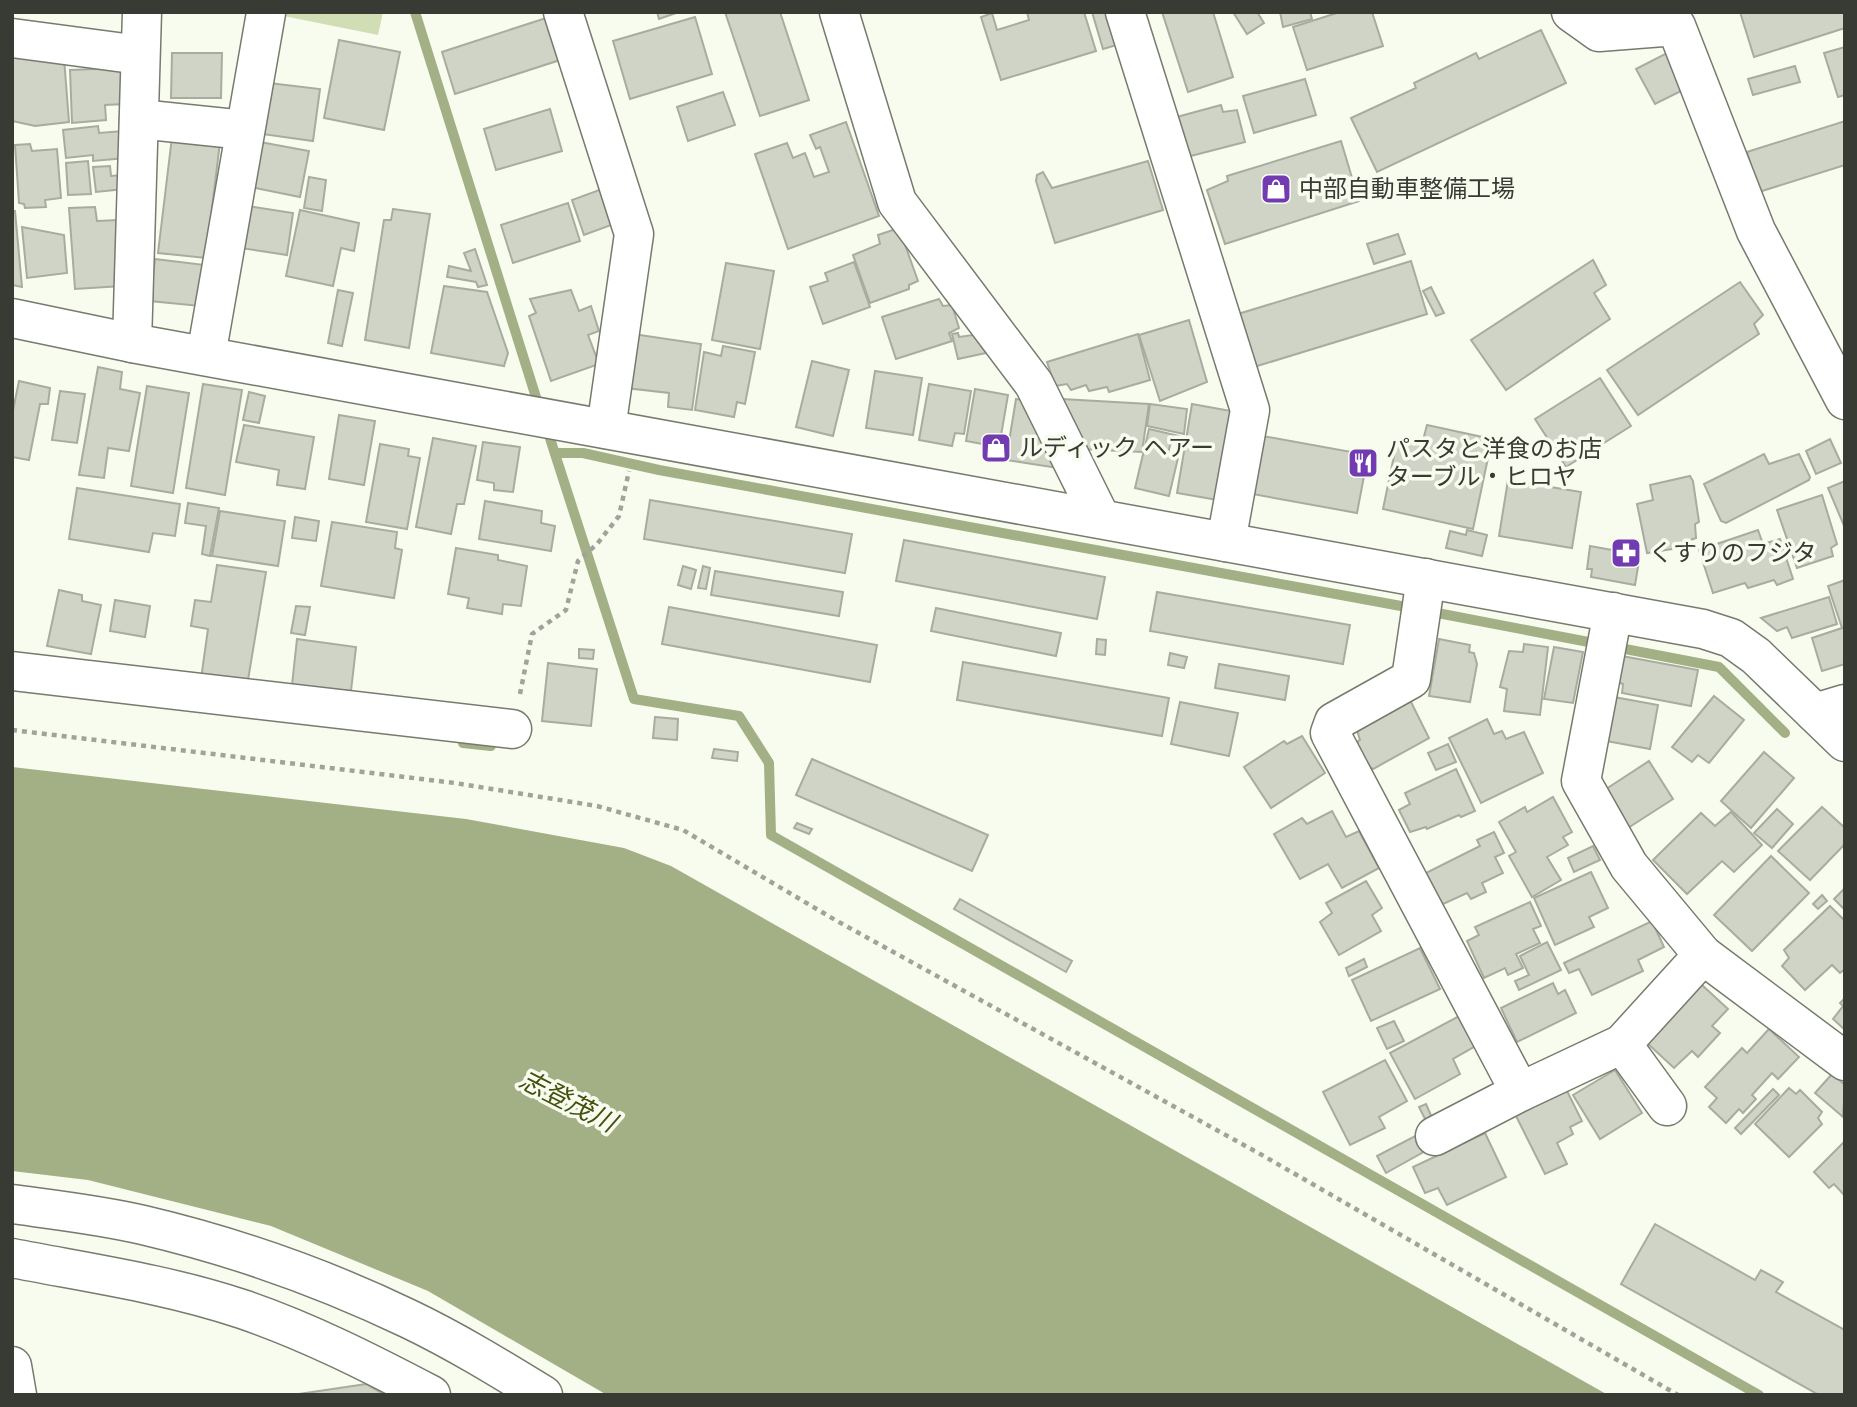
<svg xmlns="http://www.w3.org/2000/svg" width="1857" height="1407" viewBox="0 0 1857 1407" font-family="Mulish,'Noto Sans JP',sans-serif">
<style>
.green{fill:#d1ddb4}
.water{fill:#a3af85}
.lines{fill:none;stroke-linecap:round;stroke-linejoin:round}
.stream{stroke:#a3af85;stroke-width:10}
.building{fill:#d0d4c7;stroke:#a8ac9f;stroke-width:2}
.minor-casing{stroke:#777a6e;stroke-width:41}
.tertiary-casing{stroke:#777a6e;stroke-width:41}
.path{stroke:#a0a399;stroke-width:4.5;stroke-dasharray:5 5;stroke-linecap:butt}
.minor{stroke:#fff;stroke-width:38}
.tertiary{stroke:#fff;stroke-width:38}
.labels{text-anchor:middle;stroke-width:7;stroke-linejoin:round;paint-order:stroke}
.poi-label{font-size:24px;fill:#383a34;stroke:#f8fcee;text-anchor:start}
.water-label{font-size:26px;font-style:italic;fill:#43500f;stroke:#f8fcee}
</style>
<rect width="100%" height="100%" fill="#f8fcee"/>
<path class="green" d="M264 12H383L378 35Z"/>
<path class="water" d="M12 767 466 819 624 848 671 866 1608 1395H607L428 1291 271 1226 88 1180 12 1171Z"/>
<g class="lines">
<g class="stream">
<path d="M415 12 540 410"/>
<path d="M546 426 634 699 739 716 769 763 771 835 1759 1395"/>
<path d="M555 453H583L659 470 1401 606 1719 667 1785 733"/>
<path d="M463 743 491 746"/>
</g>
</g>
<g class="building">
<path d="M657 12H679L659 19Z"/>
<path d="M725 12H780L809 100 760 116Z"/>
<path d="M1027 12H1084L1096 51 1001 80 981 17 992 13 997 30 1029 20Z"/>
<path d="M1092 12H1111L1120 44 1103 49Z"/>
<path d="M1162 12H1213L1233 77 1188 92Z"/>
<path d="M1233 12H1257L1264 23 1247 34Z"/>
<path d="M1280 12H1310L1312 19 1283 27Z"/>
<path d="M1340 12H1372L1383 46 1307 70 1293 27Z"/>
<path d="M1740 12H1845V28L1754 57Z"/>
<path d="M695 17 712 74 630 99 613 41Z"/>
<path d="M546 18 560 60 455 94 442 52Z"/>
<path d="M1541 30 1566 83 1377 172 1351 118 1416 88 1414 83 1476 53 1479 59Z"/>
<path d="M339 40 400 52 384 130 324 118Z"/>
<path d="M1845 47V95L1838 97 1824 53Z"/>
<path d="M12 53 64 58 69 122 35 126 12 121Z"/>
<path d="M172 53H222L221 98H171Z"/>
<path d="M1667 53 1685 89 1655 104 1636 69Z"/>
<path d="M1795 66 1800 82 1753 95 1748 79Z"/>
<path d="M122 68 125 104 105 105 106 120 72 123 70 70Z"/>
<path d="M1305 79 1316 115 1254 133 1243 96Z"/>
<path d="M269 83 320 89 313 141 262 134Z"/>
<path d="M723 92 735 125 688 141 677 107Z"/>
<path d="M1221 105 1223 112 1237 110 1245 142 1183 158 1173 118Z"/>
<path d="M550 109 562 151 496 170 484 129Z"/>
<path d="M1845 121V165L1759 192 1747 152Z"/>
<path d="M846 122 879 216 788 249 755 154 787 143 793 158 805 153 814 177 829 172 820 147 816 149 810 135Z"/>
<path d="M98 126 99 133 123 131 126 158 93 161V155L66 158 63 130Z"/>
<path d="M172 137 220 142 206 258 158 253Z"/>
<path d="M1341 141 1359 201 1225 244 1207 190 1228 181 1227 176Z"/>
<path d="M260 142 309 151 300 197 250 187Z"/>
<path d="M30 144 32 151 57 149 61 198 45 200 46 207 25 208 24 204 19 203 15 145Z"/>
<path d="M88 161 91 194 68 195 66 163Z"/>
<path d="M1148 161 1163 210 1055 243 1036 181 1037 175 1043 172 1052 188Z"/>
<path d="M110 166 111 176 122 175 124 189 96 192 93 167Z"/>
<path d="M309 177 326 180 322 211 304 208Z"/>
<path d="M602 189 614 224 584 235 572 200Z"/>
<path d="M568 203 580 241 513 263 501 225Z"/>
<path d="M247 206 293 213 287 255 241 248Z"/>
<path d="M95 207 97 221 118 220 122 286 75 289 69 208Z"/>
<path d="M393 209 430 214 409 348 365 340 384 220H391Z"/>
<path d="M300 210 359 223 354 251 341 248 333 286 286 276Z"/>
<path d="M12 211H15L22 287 12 285Z"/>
<path d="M22 227 64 235 67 273 27 278Z"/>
<path d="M899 228 918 281 909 285V289L870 303 853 255 880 244 878 235Z"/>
<path d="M1398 234 1405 254 1374 264 1367 244Z"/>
<path d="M475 249 487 285 478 287 476 282 447 277 449 266 471 271 464 253Z"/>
<path d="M155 259 205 265 200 306 150 301Z"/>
<path d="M1593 260 1606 285 1594 293 1610 319 1506 390 1471 340Z"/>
<path d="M1411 261 1427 314 1254 367 1238 314Z"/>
<path d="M854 262 870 307 823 324 810 287 828 281 825 273Z"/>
<path d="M726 263 774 271 760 349 712 340Z"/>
<path d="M1740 282 1763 315 1754 324 1759 334 1638 415 1607 370Z"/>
<path d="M444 286 487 292 508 353 504 366 431 353Z"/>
<path d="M1431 287 1444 313 1436 316 1423 291Z"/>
<path d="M338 290 353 293 342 346 328 343Z"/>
<path d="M571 290 579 311 591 306 599 331 588 335 599 364 551 381 529 316 536 313 530 299Z"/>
<path d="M939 299 943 306 952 305 959 328 949 333 952 341 896 359 882 317Z"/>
<path d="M1189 320 1207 382 1160 401 1139 335Z"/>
<path d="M958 333 959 337 980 334 986 353 958 359 952 334Z"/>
<path d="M633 334 701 344 692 410 668 407 669 393 626 388Z"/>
<path d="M1138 334 1150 380 1109 392 1107 387 1089 391 1086 385 1071 390 1067 384 1055 386 1047 362Z"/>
<path d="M723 346 755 352 745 404 737 402 734 417 695 410 704 352 721 356Z"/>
<path d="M812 361 849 370 833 436 796 427Z"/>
<path d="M98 367 122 372 120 389 140 393 129 451 108 448 104 478 79 475Z"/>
<path d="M875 371 922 378 913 435 866 428Z"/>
<path d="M1600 378 1631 426 1566 467 1535 419Z"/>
<path d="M19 381 50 388 48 404H40L29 460 12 457V415Z"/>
<path d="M203 384 242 390 225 495 186 488Z"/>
<path d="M929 384 971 391 964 434 955 433 952 446 919 440Z"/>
<path d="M147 386 189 393 173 493 131 486Z"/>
<path d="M975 389 1008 395 999 447 966 441Z"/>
<path d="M60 391 85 394 77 443 52 440Z"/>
<path d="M249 392 265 396 259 423 243 420Z"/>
<path d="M1016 399 1029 401 1058 468 1006 460Z"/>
<path d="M1062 399 1149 404 1142 452 1080 449Z"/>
<path d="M1150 404 1187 409 1184 434 1147 426Z"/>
<path d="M1192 404 1231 411 1218 500 1177 493Z"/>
<path d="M339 415 375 421 364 485 329 479Z"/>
<path d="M244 425 314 437 305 489 277 485 279 470 236 462Z"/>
<path d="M1427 425 1492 439 1473 529 1383 509 1397 441 1422 444Z"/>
<path d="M1149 429 1179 436 1177 443 1171 442 1168 453 1178 458 1169 496 1135 488Z"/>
<path d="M1257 435 1368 455 1357 513 1247 493Z"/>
<path d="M433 438 476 446 464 504H457L451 534 416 527Z"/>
<path d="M1830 439 1841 463 1816 474 1806 451Z"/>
<path d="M483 442 520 447 513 492 494 490V483L477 480Z"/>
<path d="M380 444 409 449 408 456 420 458 407 529 366 522Z"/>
<path d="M1764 454 1769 464 1799 454 1810 477 1809 480 1726 523 1721 521 1704 484Z"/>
<path d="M1690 476 1693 481 1699 522 1695 524 1696 538 1679 544V548L1647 553 1637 504 1653 500 1650 485Z"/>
<path d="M1508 480 1581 492 1572 548 1499 536Z"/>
<path d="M1845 481V528L1828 488Z"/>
<path d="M77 488 180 504 175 536 153 533 149 552 69 539Z"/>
<path d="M1822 495 1837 544 1831 548 1833 556 1797 568 1777 510Z"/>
<path d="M650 500 852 534 845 573 644 539Z"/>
<path d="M485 501 542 511 541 523 555 526 551 551 479 539Z"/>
<path d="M188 503 219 508 210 556 202 554 206 526 185 523Z"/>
<path d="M220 511 285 521 278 566 212 556Z"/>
<path d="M295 517 319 521 316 541 292 538Z"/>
<path d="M332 522 397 532 395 548 402 550 394 598 321 586Z"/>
<path d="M1467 530 1487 535 1482 556 1446 548 1450 531 1466 535Z"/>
<path d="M1758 530 1763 544 1780 539 1793 579 1777 585 1774 580 1748 588 1745 583 1713 593 1699 550Z"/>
<path d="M904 540 1105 577 1097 619 896 581Z"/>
<path d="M1590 546 1640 555 1635 585 1591 577 1592 569H1587Z"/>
<path d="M456 548 498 555V560L527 566 521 606 503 604 502 614 467 608 469 598 448 594Z"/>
<path d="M217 565 266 572 247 686 201 679 208 629 191 626 195 600 211 602Z"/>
<path d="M683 566 696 570 691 589 678 585Z"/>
<path d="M703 566 710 568 706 589 698 588Z"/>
<path d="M715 571 843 592 839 616 711 595Z"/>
<path d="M1845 580V664L1822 671 1812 638 1842 628 1828 586Z"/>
<path d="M59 590 82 595V601L101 605 91 654 47 646Z"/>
<path d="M1157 592 1350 625 1343 664 1150 631Z"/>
<path d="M1829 597 1837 624 1792 638 1787 627 1777 631 1761 618Z"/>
<path d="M115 600 150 606 145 637 110 631Z"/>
<path d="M296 606 310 607 305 635 291 633Z"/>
<path d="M669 607 877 645 870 682 662 644Z"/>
<path d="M936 608 1061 633 1056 656 931 631Z"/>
<path d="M297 639 356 647 351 691 292 685Z"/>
<path d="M1097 639 1106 640 1105 655 1096 654Z"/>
<path d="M1439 639 1470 645 1469 652 1474 653 1477 664 1470 702 1429 696Z"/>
<path d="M1524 644 1548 647 1540 715 1504 711 1507 689 1500 687 1509 651 1523 652Z"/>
<path d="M1554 647 1583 652 1573 703 1544 699Z"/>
<path d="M579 649 594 650 593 659 579 658Z"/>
<path d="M1170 653 1187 657 1184 668 1168 665Z"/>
<path d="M1622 656 1698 670 1691 706 1622 693 1623 684 1617 682Z"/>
<path d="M963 662 1169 698 1162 736 957 700Z"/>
<path d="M548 663 597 669 591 726 542 721Z"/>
<path d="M1219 664 1289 676 1285 700 1215 688Z"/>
<path d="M1714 696 1744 720 1709 763 1698 755 1692 762 1672 747Z"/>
<path d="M1614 697 1658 705 1650 749 1606 741Z"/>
<path d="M1410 700 1429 738 1373 769 1369 767 1358 747V741L1360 740 1355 724Z"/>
<path d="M1180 702 1238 713 1229 756 1171 744Z"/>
<path d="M655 717 678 719 677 740 653 738Z"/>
<path d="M1487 719 1494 734 1502 731 1506 739 1524 732 1543 773 1481 803 1449 738Z"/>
<path d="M1302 736 1325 773 1271 808 1244 767 1284 741 1287 744Z"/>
<path d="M1448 744 1456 762 1436 770 1428 753Z"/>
<path d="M714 749 738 752 737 761 712 758Z"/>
<path d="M1764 752 1794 778 1751 828 1721 801Z"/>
<path d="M812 759 988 835 972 871 796 795Z"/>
<path d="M1649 761 1673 799 1628 828 1603 791Z"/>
<path d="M1456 769 1475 811 1461 817 1459 815 1427 829 1426 827 1410 832 1399 810 1410 804 1405 793Z"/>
<path d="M1553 797 1572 832 1563 837 1568 845 1547 857 1561 880 1532 897 1509 856 1516 852 1499 822 1525 807 1527 812Z"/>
<path d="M1822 807 1845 828V844L1810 880 1778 851Z"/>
<path d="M1777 809 1793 824 1772 848 1754 833Z"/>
<path d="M1332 811 1346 837 1359 831 1379 868 1342 888 1328 864 1300 879 1274 834 1302 818 1307 824Z"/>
<path d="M1731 812 1762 845 1734 872 1722 861 1687 894 1653 860 1701 813 1715 826Z"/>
<path d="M797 823 812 829 809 834 794 828Z"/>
<path d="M1494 832 1504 853 1495 857 1503 873 1482 883 1486 892 1471 899 1467 893 1441 905 1426 873 1480 846 1477 840Z"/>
<path d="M1593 846 1600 860 1574 872 1568 858Z"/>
<path d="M1771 856 1809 893 1752 951 1714 915Z"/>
<path d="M1591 872 1608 908 1589 917 1594 927 1555 945 1534 898Z"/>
<path d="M1366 881 1382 908 1372 915 1381 931 1339 955 1320 922 1332 913 1326 903Z"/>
<path d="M1845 888V910L1834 899Z"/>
<path d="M1822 895 1827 901 1818 909 1813 904Z"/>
<path d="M960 899 1072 961 1066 972 954 909Z"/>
<path d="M1530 902 1541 926 1533 929 1540 943 1516 954 1523 968 1508 975 1505 968 1484 978 1467 941 1479 935 1475 927Z"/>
<path d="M1830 906 1845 921V969L1840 973 1832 965 1805 990 1782 966 1789 958 1784 950Z"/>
<path d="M1652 921 1664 947 1638 960 1643 971 1592 995 1579 969 1569 973 1564 963Z"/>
<path d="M1547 942 1561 970 1519 990 1515 981 1529 975 1520 956Z"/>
<path d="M1420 948 1440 989 1371 1021 1352 980Z"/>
<path d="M1364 959 1367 967 1349 976 1346 968Z"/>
<path d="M1553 983 1558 994 1565 990 1576 1013 1517 1042 1501 1008Z"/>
<path d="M1702 985 1728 1009 1712 1026 1720 1033 1698 1057 1692 1051 1674 1068 1647 1043Z"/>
<path d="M1845 998V1030L1833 1019 1843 1006 1840 1003Z"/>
<path d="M1463 1014 1479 1044 1453 1059 1460 1074 1415 1099 1390 1053Z"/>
<path d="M1394 1021 1404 1041 1387 1049 1377 1028Z"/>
<path d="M1769 1029 1799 1057 1778 1079 1772 1073 1752 1095 1756 1099 1743 1113 1739 1109 1726 1123 1709 1107 1717 1098 1705 1087 1742 1048 1747 1053Z"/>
<path d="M1385 1060 1407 1101 1379 1117 1385 1128 1350 1145 1323 1092Z"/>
<path d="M1615 1070 1642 1113 1600 1139 1573 1095Z"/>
<path d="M1832 1074 1845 1085 1843 1117 1815 1093Z"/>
<path d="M1789 1088 1796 1094 1800 1090 1822 1112 1818 1118 1822 1124 1789 1157 1755 1124Z"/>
<path d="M1566 1089 1582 1121 1570 1127 1573 1134 1557 1143 1567 1164 1545 1174 1515 1114Z"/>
<path d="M1773 1089 1779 1095 1741 1134 1735 1128Z"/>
<path d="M1426 1104 1433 1120 1427 1123 1419 1107Z"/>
<path d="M1485 1133 1506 1177 1447 1205 1438 1188 1425 1193 1413 1167Z"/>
<path d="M1419 1134 1427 1150 1386 1173 1377 1156Z"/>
<path d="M1845 1141V1196L1834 1184 1829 1188 1814 1172Z"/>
<path d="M1655 1224 1755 1280 1761 1270 1783 1282 1776 1292 1845 1330V1395H1819L1621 1284Z"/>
<path d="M366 1384 385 1395H292Z"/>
</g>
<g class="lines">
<g class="minor-casing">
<g id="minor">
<path d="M563 12 634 234 606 429"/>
<path d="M839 12 897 202 1034 384 1100 517"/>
<path d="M1125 12 1250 410 1226 542"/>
<path d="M1571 12 1599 32 1676 26 1756 231 1845 400"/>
<path d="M12 38 140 55"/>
<path d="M139 119 245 130"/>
<path d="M132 343 142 12"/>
<path d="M206 356 266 13"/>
<path d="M1426 578 1411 679 1334 722 1330 733 1520 1092"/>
<path d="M1613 612 1581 781 1629 866 1703 955 1845 1061"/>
<path d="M12 671 512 729"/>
<path d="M1815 713 1845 704"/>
<path d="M1622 1044 1667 1106"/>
<path d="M1435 1136 1520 1092 1622 1044 1703 955"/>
<path d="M12 1204C56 1210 101 1215 143 1225 232 1246 326 1279 409 1319 455 1341 499 1368 543 1395"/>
<path d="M12 1258C89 1273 167 1284 242 1309 307 1331 370 1363 431 1395"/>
<path d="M12 1366 17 1395"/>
</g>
</g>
<g class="tertiary-casing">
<path id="tertiary" d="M12 318 132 343 1703 629 1731 638 1756 656 1845 742"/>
</g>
<g class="path">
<path d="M520 694 532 634 566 610 578 561 597 544 619 516 629 471"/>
<path d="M12 730 455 783 597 806 683 830 837 921 1262 1155 1678 1395"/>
</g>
<use href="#minor" class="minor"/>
<use href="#tertiary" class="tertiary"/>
</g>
<defs>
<g id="shop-square" transform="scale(1.575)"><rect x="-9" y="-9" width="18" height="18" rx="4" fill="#723bb2" stroke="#f8fcee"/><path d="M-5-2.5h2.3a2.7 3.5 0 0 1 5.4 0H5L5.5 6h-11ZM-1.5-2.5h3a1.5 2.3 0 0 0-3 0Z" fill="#fff"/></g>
<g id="restaurant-square" transform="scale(1.575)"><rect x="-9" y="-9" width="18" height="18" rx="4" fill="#723bb2" stroke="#f8fcee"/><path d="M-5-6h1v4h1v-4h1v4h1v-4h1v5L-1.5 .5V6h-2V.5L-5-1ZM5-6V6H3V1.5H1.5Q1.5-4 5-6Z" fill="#fff"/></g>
<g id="pharmacy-square" transform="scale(1.575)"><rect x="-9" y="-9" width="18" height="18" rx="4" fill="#723bb2" stroke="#f8fcee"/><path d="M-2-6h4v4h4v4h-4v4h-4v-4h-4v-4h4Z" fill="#fff"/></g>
</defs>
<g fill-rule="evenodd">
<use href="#shop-square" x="1276" y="189"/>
<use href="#shop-square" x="996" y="448"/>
<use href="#restaurant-square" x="1363" y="463"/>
<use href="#pharmacy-square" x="1626" y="553"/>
</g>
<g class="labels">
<g class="poi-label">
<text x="1299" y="197">中部自動車整備工場</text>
<text x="1019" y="456">ルディック ヘアー</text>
<text x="1386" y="457">パスタと洋食のお店<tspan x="1386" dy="28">ターブル・ヒロヤ</tspan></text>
<text x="1649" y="561">くすりのフジタ</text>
</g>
<g class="water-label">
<text transform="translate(568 1101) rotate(27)" y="9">志登茂川</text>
</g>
</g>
<rect width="1857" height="1407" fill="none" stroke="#383a34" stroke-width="28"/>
</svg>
